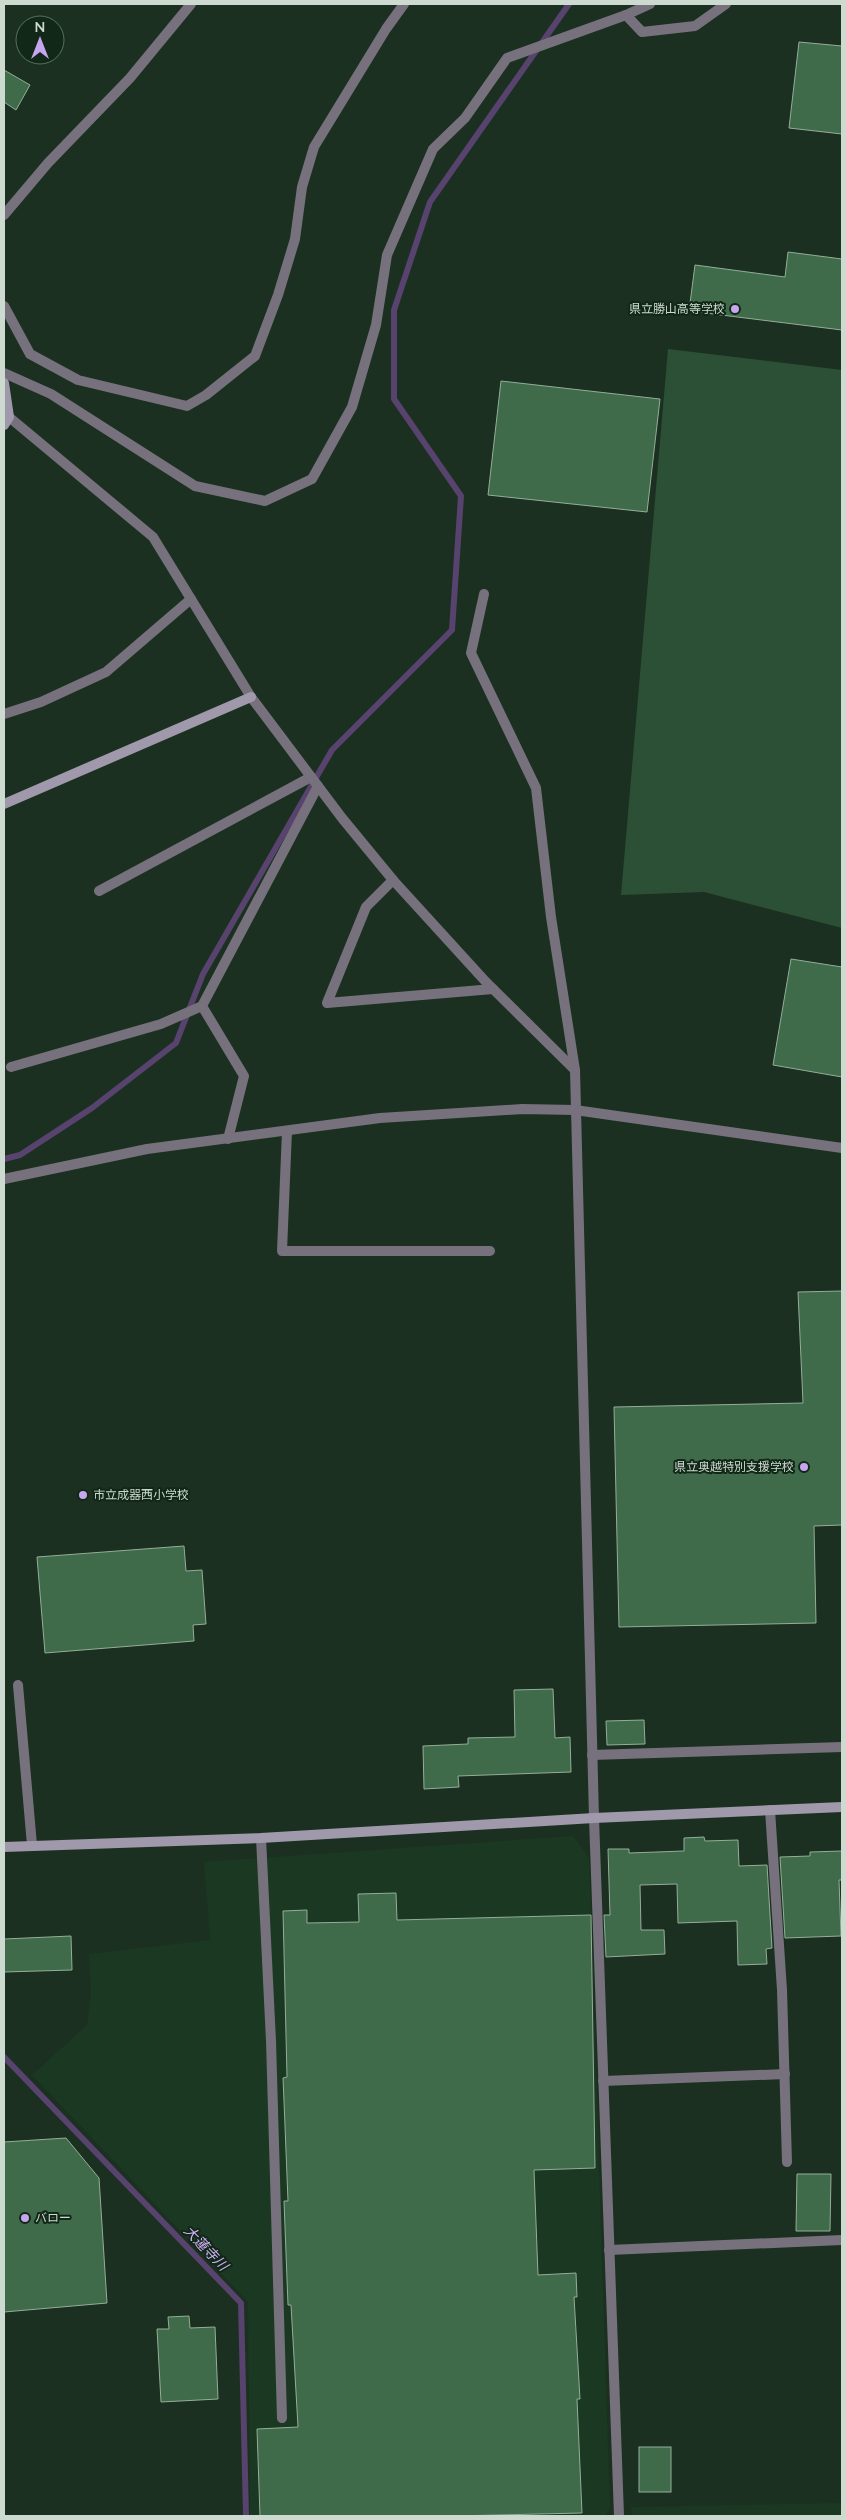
<svg xmlns="http://www.w3.org/2000/svg" width="846" height="2520" viewBox="0 0 846 2520" font-family="Lato,'Noto Sans JP',sans-serif">
<style>
.built{fill:#1b3823}
.green{fill:#2c5035}
.lines{fill:none;stroke-linecap:round;stroke-linejoin:round}
.stream{stroke:#57436d;stroke-width:6}
.building{fill:#3f6b4a;stroke:#94ae99}
.lane{stroke:#76717c;stroke-width:10}
.street{stroke:#76717c;stroke-width:10}
.secondary{stroke:#a098ab;stroke-width:10}
.poi-dot{fill:#c7a6ef;stroke:#112717;stroke-width:2}
.labels{text-anchor:middle;stroke-width:4;stroke-linejoin:round;paint-order:stroke}
.poi-label{font-size:12px;fill:#cddacf;stroke:#112717;text-anchor:end}
.water-label{font-size:14px;font-style:italic;fill:#d1b1f7;stroke:#112717}
</style>
<rect width="100%" height="100%" fill="#1b3020"/>
<g class="built">
<path d="M573 1836 589 1858 610 2509 605 2516H250L248 2302 32 2075 87 2025 91 1994 89 1954 210 1940 204 1862Z"/>
<path d="M842 2503V2516H632L631 2507Z"/>
</g>
<path class="green" d="M668 349 842 370V928L704 892 621 895Z"/>
<g class="lines">
<g class="stream">
<path d="M4 1159 20 1155 92 1108 176 1043 203 974 332 750 452 630 461 496 394 399V310L430 202 569 4"/>
<path d="M4 2057 241 2303 246 2516"/>
</g>
</g>
<g class="building">
<path d="M799 42 842 46V134L789 128Z"/>
<path d="M4 70 30 85 16 110 4 102Z"/>
<path d="M788 252 842 259V330L689 311 695 265 785 277Z"/>
<path d="M501 381 660 399 647 512 488 495Z"/>
<path d="M791 959 842 967V1077L773 1065Z"/>
<path d="M842 1291V1525L814 1526 816 1623 619 1627 614 1407 803 1403 798 1292Z"/>
<path d="M184 1546 186 1571 202 1570 206 1624 193 1625 194 1641 45 1653 37 1557Z"/>
<path d="M553 1689 555 1738 570 1737 571 1772 458 1776 459 1787 424 1789 423 1746 468 1744V1738L515 1737 514 1690Z"/>
<path d="M644 1720 645 1744 607 1745 606 1721Z"/>
<path d="M704 1837 705 1841 738 1840 739 1866 767 1865 772 1948 766 1949 767 1964 738 1965 737 1921 678 1923 677 1884 640 1885 641 1930H664L665 1954 606 1957 604 1915H610L608 1849H629V1853L684 1851V1838Z"/>
<path d="M842 1851V1880H839L841 1936 785 1938 780 1857 810 1856V1852Z"/>
<path d="M396 1893 397 1920 591 1915 595 2168 534 2170 538 2275 576 2273 577 2297H574L580 2399H577L582 2513 454 2516H260L257 2429 298 2427 291 2305H288L284 2201H288L284 2101 283 2078 287 2077 283 1911 307 1910V1923L359 1922 358 1894Z"/>
<path d="M71 1936 72 1970 4 1972V1939Z"/>
<path d="M66 2138 99 2178 107 2303 4 2312V2142Z"/>
<path d="M797 2174H831L830 2231H796Z"/>
<path d="M189 2316 190 2328 215 2327 218 2399 161 2402 157 2329H169L168 2317Z"/>
<rect x="639" y="2447" width="32" height="45"/>
</g>
<g class="lines">
<g class="lane">
<path d="M4 215 48 163 130 78 191 4"/>
<path d="M484 594 471 653 536 788 551 917 575 1070"/>
<path d="M393 880 366 907 327 1003 493 989"/>
<path d="M99 891 311 777"/>
<path d="M11 1067 161 1024 202 1006"/>
<path d="M592 1755 842 1747"/>
<path d="M770 1810 782 1990 787 2162"/>
<path d="M261 1838 271 2041 282 2418"/>
<path d="M603 2081 785 2074"/>
<path d="M609 2250 842 2240"/>
</g>
<g class="street">
<path d="M626 15 642 32 695 26 726 4"/>
<path d="M4 306 30 354 78 380 187 406 206 395 255 356 278 295 295 239 302 187 314 147 386 29 404 4"/>
<path d="M4 373 51 394 195 486 265 501 312 479 352 407 376 325 387 255 433 149 465 118 507 58 626 15 650 4"/>
<path d="M9 417 153 537 251 697 342 818 393 880 486 982 575 1070 594 1818 619 2516"/>
<path d="M4 714 41 702 106 672 191 599"/>
<path d="M287 1131 282 1251H490"/>
<path d="M228 1139 244 1076 202 1006 318 786"/>
<path d="M4 1179 147 1149 380 1118 522 1109 575 1110 842 1148"/>
<path d="M18 1685 32 1845"/>
</g>
<g class="secondary">
<path d="M4 383 9 417 4 425"/>
<path d="M4 804 251 697"/>
<path d="M4 1847 261 1838 594 1818 842 1807"/>
</g>
</g>
<g class="poi-dot">
<circle cx="735" cy="309" r="5"/>
<circle cx="804" cy="1467" r="5"/>
<circle cx="83" cy="1495" r="5"/>
<circle cx="25" cy="2218" r="5"/>
</g>
<g class="labels">
<g class="poi-label">
<text x="725" y="313">県立勝山高等学校</text>
<text x="794" y="1471">県立奥越特別支援学校</text>
<text x="93" y="1499" text-anchor="start">市立成器西小学校</text>
<text x="35" y="2222" text-anchor="start">バロー</text>
</g>
<g class="water-label">
<text transform="translate(206 2248) rotate(46)" y="5">大蓮寺川</text>
</g>
</g>
<rect width="846" height="2520" fill="none" stroke="#cddacf" stroke-width="10"/>
<g transform="translate(40 40)"><circle r="24" fill="#112717" stroke="#5c6f61"/>
<path d="M0-4L9 19L0 12L-9 19Z" fill="#c7a6ef"/>
<text y="-8" font-size="14" font-weight="bold" text-anchor="middle" fill="#cddacf">N</text>
</g>
</svg>
